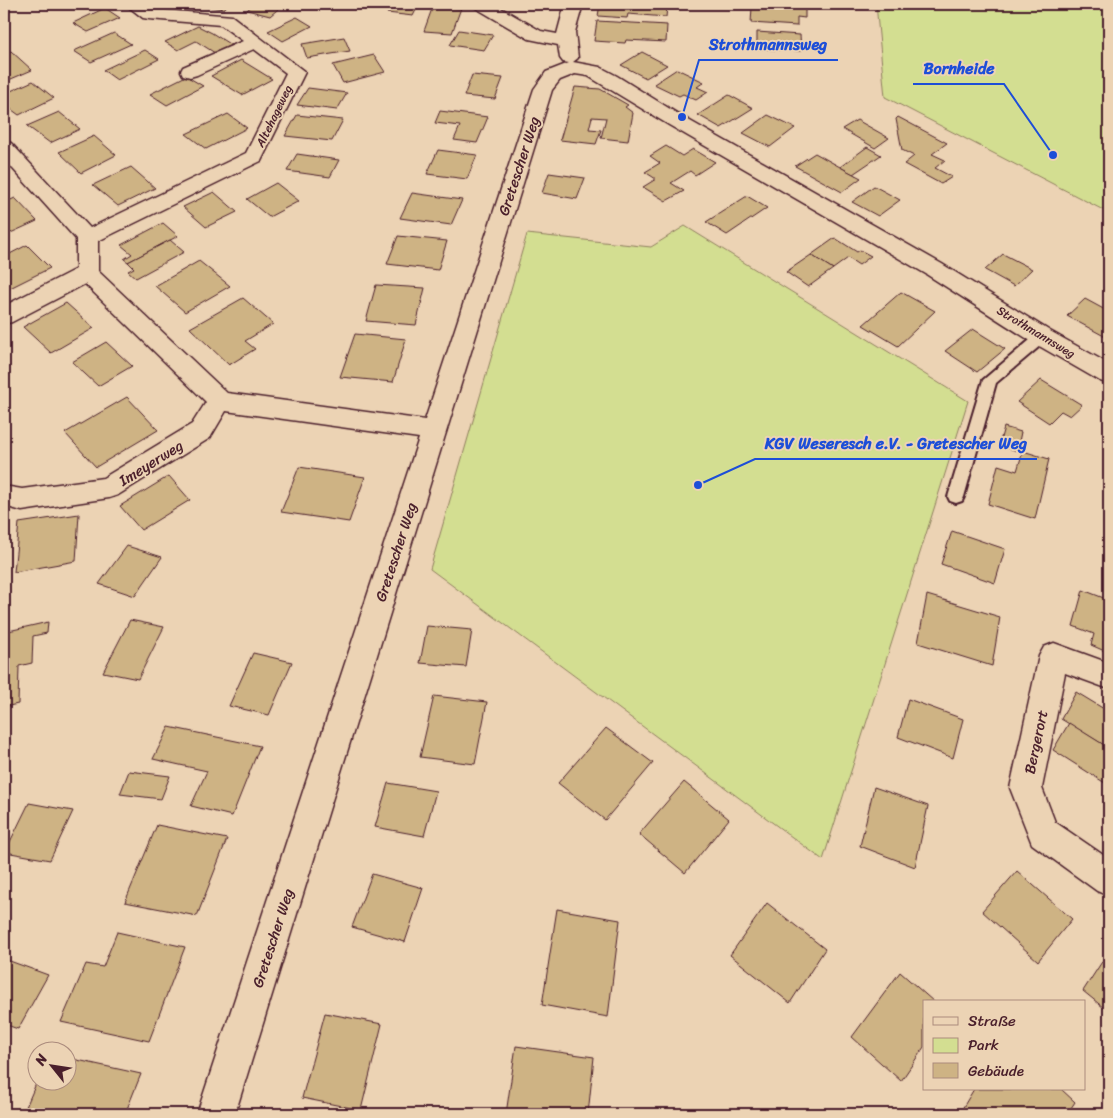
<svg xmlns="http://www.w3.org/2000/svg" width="1113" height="1118" viewBox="0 0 1113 1118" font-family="Sriracha,sans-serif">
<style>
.green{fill:#d3de91;stroke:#8e7e5e}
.building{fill:#ceb384;stroke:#4a1f2b}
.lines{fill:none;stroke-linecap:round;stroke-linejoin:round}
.lane-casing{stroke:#4a1f2b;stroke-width:4}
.street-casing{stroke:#4a1f2b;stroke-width:3}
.lane{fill:#ecd3b4;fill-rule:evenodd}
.street{fill:#ecd3b4;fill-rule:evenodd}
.labels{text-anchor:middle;stroke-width:4;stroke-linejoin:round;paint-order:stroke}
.far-street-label{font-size:12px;fill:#4a1f2b;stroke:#ecd3b4}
.street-label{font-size:15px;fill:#4a1f2b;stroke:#ecd3b4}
.leader{fill:none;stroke:#1d4ed8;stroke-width:2}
.callout-dot{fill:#1d4ed8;stroke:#ecd3b4;stroke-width:2}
.callout-label{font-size:16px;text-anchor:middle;font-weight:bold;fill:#1d4ed8;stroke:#ecd3b4;stroke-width:4;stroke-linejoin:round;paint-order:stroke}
</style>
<rect width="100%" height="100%" fill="#ecd3b4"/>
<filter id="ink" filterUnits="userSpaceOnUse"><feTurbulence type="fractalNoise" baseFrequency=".02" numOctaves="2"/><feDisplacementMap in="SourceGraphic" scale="10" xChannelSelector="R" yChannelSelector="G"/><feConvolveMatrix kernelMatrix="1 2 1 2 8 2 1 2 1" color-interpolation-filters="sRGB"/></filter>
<g filter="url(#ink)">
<g class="green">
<path d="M876 4H1109V213L885 97Z"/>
<path d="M685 226 968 401 823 860 430 569 527 234 651 247Z"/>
</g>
<g class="building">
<path d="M187 4H228L224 9Z"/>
<path d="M254 4H284L270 16 247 10Z"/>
<path d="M392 4H419L413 16 387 13Z"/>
<path d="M600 4 667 7 666 17 628 14 627 18 598 16Z"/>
<path d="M765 5 805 7V18L797 17V26L751 23 752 7H763Z"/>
<path d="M433 6 461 8 452 33 424 31Z"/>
<path d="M105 8 120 18 88 32 73 23Z"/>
<path d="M297 17 312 26 283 41 268 31Z"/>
<path d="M597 21 667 25 666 42 626 40 625 43 594 41Z"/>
<path d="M198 26 212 33 231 45 215 53 196 41 178 50 165 42Z"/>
<path d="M459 30 493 35 484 50 450 45Z"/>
<path d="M757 32 800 35 801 51 757 49Z"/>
<path d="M114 33 131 44 91 62 74 51Z"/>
<path d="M344 37 350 51 307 58 302 44Z"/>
<path d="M145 50 159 59 117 80 103 70Z"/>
<path d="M11 51 32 70 4 82V54Z"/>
<path d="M642 52 667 65 646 78 621 65Z"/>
<path d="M374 55 385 72 343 83 333 65Z"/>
<path d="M241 60 272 79 242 95 211 76Z"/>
<path d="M677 69 704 82 697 87 708 92 696 100 683 94 679 96 654 84Z"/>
<path d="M472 75 503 78 495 99 464 96Z"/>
<path d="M186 76 203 86 167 105 150 94Z"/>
<path d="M33 81 54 98 19 115 4 104V94Z"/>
<path d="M575 87 600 89 628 105 625 107 633 113 628 141 601 138 606 118 592 117 589 129 601 130 596 144 560 140Z"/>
<path d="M308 88 347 93 337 110 297 105Z"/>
<path d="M729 95 753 108 721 128 698 115Z"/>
<path d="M440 111 488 117 477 143 454 140 460 126 435 123Z"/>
<path d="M59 112 80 129 50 143 27 126Z"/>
<path d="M228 114 247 128 206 149 186 134Z"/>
<path d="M297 115 343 120 332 141 285 136Z"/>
<path d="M768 115 795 128 770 147 743 133Z"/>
<path d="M898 117 947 143 932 154 945 160 935 168 952 177 941 184 904 164 914 156 902 150 896 119Z"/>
<path d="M857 120 889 138 875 148 842 129Z"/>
<path d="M94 136 116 155 81 173 59 152Z"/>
<path d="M666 146 682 156 693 149 715 162 695 175 690 171 671 183 684 191 666 201 643 187 656 179 645 172 660 163 650 156Z"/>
<path d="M867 147 881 155 853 174 840 167Z"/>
<path d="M438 150 477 155 467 179 427 174Z"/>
<path d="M815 153 840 167 861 178 842 192 795 166Z"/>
<path d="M297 154 339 160 330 177 287 171Z"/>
<path d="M131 167 155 188 118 206 93 185Z"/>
<path d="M549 173 585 178 577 199 542 193Z"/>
<path d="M276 183 299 201 269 217 247 199Z"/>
<path d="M874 186 900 200 878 216 852 202Z"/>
<path d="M214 192 237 212 206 227 183 207Z"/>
<path d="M412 193 462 200 451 225 400 218Z"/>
<path d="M747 196 767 208 727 235 706 222Z"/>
<path d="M15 198 37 221 4 236V203Z"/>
<path d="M163 223 178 236 128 262 124 259 132 254 121 245Z"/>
<path d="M398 236 447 241 438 270 387 264Z"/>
<path d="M835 238 857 252 860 250 871 256 859 265 848 258 833 269 811 255Z"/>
<path d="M170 240 184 252 136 278 128 271 134 268 128 262Z"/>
<path d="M27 245 50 268 4 291V257Z"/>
<path d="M1003 254 1032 269 1014 286 985 270Z"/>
<path d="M811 255 833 269 808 287 786 272Z"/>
<path d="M199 261 230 286 185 312 155 286Z"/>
<path d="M376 285 425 288 416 325 366 321Z"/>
<path d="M901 292 935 311 898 346 863 325Z"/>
<path d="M243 298 273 324 245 341 255 349 229 365 190 328Z"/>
<path d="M1085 299 1109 312V331L1104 336 1067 316Z"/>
<path d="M66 303 94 328 51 353 23 327Z"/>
<path d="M973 329 1005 349 977 372 945 351Z"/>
<path d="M355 334 406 339 393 382 340 377Z"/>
<path d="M106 342 132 366 98 386 72 362Z"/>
<path d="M1041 380 1082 405 1070 416 1061 411 1049 423 1017 402Z"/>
<path d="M127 397 158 430 96 467 65 433Z"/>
<path d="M1004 427 1021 432 1017 451 999 445Z"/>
<path d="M1023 451 1049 459 1035 519 988 504 998 465 1017 471Z"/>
<path d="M299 467 365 477 349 522 281 512Z"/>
<path d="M169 476 190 500 141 530 120 506Z"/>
<path d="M79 514 76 561 14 572 19 523Z"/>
<path d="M952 531 1005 549 995 583 941 564Z"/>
<path d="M127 546 162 557 135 596 99 584Z"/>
<path d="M1083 590 1109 600V653L1091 645 1094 634 1073 626Z"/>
<path d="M927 595 1000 617 992 666 918 643Z"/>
<path d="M130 620 164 627 138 679 103 672Z"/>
<path d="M48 622 47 633 33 636 32 663 19 666 18 704 4 707V632Z"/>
<path d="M427 626 472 630 466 667 420 663Z"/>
<path d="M253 653 292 662 269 715 229 706Z"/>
<path d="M1076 692 1109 712V748L1061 719Z"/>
<path d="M434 696 487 702 475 764 420 757Z"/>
<path d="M908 699 963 719 953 758 898 737Z"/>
<path d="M1069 723 1109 748V776L1105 783 1053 750Z"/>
<path d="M169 727 260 746 232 816 191 806 207 771 153 759Z"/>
<path d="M606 728 653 763 605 820 558 783Z"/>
<path d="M129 771 170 776 161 799 120 794Z"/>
<path d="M684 782 729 819 685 873 639 834Z"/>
<path d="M388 783 436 791 424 836 375 827Z"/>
<path d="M874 787 928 806 915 867 860 846Z"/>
<path d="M29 803 73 811 50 860 5 852Z"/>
<path d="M157 825 227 839 197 916 125 902Z"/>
<path d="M1017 871 1072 919 1038 961 982 911Z"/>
<path d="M372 874 423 888 405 942 352 927Z"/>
<path d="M767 903 825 949 790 1003 730 955Z"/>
<path d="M557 909 620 920 608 1017 542 1005Z"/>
<path d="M117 932 185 947 149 1041 61 1022 86 964 103 967Z"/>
<path d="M1109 951V1012L1083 991Z"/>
<path d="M7 960 48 975 18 1029 4 1024V966Z"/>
<path d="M900 972 934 1002H924V1047L901 1081 852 1037Z"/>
<path d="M325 1013 382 1024 361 1110 302 1098Z"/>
<path d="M516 1046 594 1057 588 1114H506Z"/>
<path d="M68 1058 141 1074 125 1114H58L26 1107 38 1079 68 1080Z"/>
<path d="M974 1089H1061L1075 1102 1067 1114H959Z"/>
</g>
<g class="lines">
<g class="lane-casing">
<path id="lane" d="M1042 332 1047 334 1049 337 1047 340 996 383 964 497 962 501 956 503 950 501 948 497 983 380 1037 334Z"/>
</g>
<g class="street-casing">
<g id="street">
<path d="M125 4H145L153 9 232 16 305 72 261 161 98 241V271L227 393 425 420 534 89 546 72 569 63 563 62 560 58 558 45 529 39 476 8 473 4H494L541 31 557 34 565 4H583L575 32 578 58 573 62 600 67 617 76 683 117 942 264 1050 331 1109 364V384L1100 381 1034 343 926 274 669 125 588 76 575 74 560 80 552 90 235 1114H197L419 438 226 411 210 438 118 495 109 498 22 511 4 506V486L22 489 103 478 192 424 206 402 85 284 12 322 4 324V306L76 269V239L4 159V141L11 143 90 228 246 153 286 73 254 49 197 75 190 77 183 75 181 71 183 67 243 41 221 25 149 19 143 18Z"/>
<path d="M1054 643 1109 663V689L1065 673 1042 788 1055 822 1109 859V896L1097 891 1032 844 1010 788 1039 656 1044 647Z"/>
</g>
</g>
<use href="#lane" class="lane"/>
<use href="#street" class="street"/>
</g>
</g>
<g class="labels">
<g class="far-street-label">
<text transform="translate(274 116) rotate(-64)" y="4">Altehageweg</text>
<text transform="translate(1036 332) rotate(31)" y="4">Strothmannsweg</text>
</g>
<g class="street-label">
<text transform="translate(519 166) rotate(-72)" y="5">Gretescher Weg</text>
<text transform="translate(151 463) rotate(-32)" y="5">Imeyerweg</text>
<text transform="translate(396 552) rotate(-72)" y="5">Gretescher Weg</text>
<text transform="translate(1036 742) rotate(-78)" y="5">Bergerort</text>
<text transform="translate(273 938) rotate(-72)" y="5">Gretescher Weg</text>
</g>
</g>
<path class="leader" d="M682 117L699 60H838M1053 155L1004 84H913M698 485L755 459H1037"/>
<g class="callout-dot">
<circle cx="682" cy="117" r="5"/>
<circle cx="1053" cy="155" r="5"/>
<circle cx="698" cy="485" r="5"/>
</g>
<g class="callout-label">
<text x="768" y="50">Strothmannsweg</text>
<text x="959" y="74">Bornheide</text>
<text x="896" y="449">KGV Weseresch e.V. - Gretescher Weg</text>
</g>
<rect width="1113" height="1118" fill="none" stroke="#ecd3b4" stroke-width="20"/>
<rect x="10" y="10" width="1093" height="1098" fill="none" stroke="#4a1f2b" stroke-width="2" filter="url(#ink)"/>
<rect x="923" y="1000" width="162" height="90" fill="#ecd3b4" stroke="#ab8b7d"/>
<rect x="933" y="1017" width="25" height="8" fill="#ecd3b4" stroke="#ab8b7d"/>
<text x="968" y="1026" font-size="15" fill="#4a1f2b">Straße</text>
<rect x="933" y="1038" width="25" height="15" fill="#d3de91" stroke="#ab8b7d"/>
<text x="968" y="1050" font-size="15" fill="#4a1f2b">Park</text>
<rect x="933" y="1063" width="25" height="15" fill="#ceb384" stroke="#ab8b7d"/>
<text x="968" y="1076" font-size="15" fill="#4a1f2b">Gebäude</text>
<g transform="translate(52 1066) rotate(300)"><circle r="24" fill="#ecd3b4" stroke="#ab8b7d"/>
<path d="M0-4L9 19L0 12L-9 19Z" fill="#4a1f2b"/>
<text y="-8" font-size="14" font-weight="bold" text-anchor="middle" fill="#4a1f2b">N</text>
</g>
</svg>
